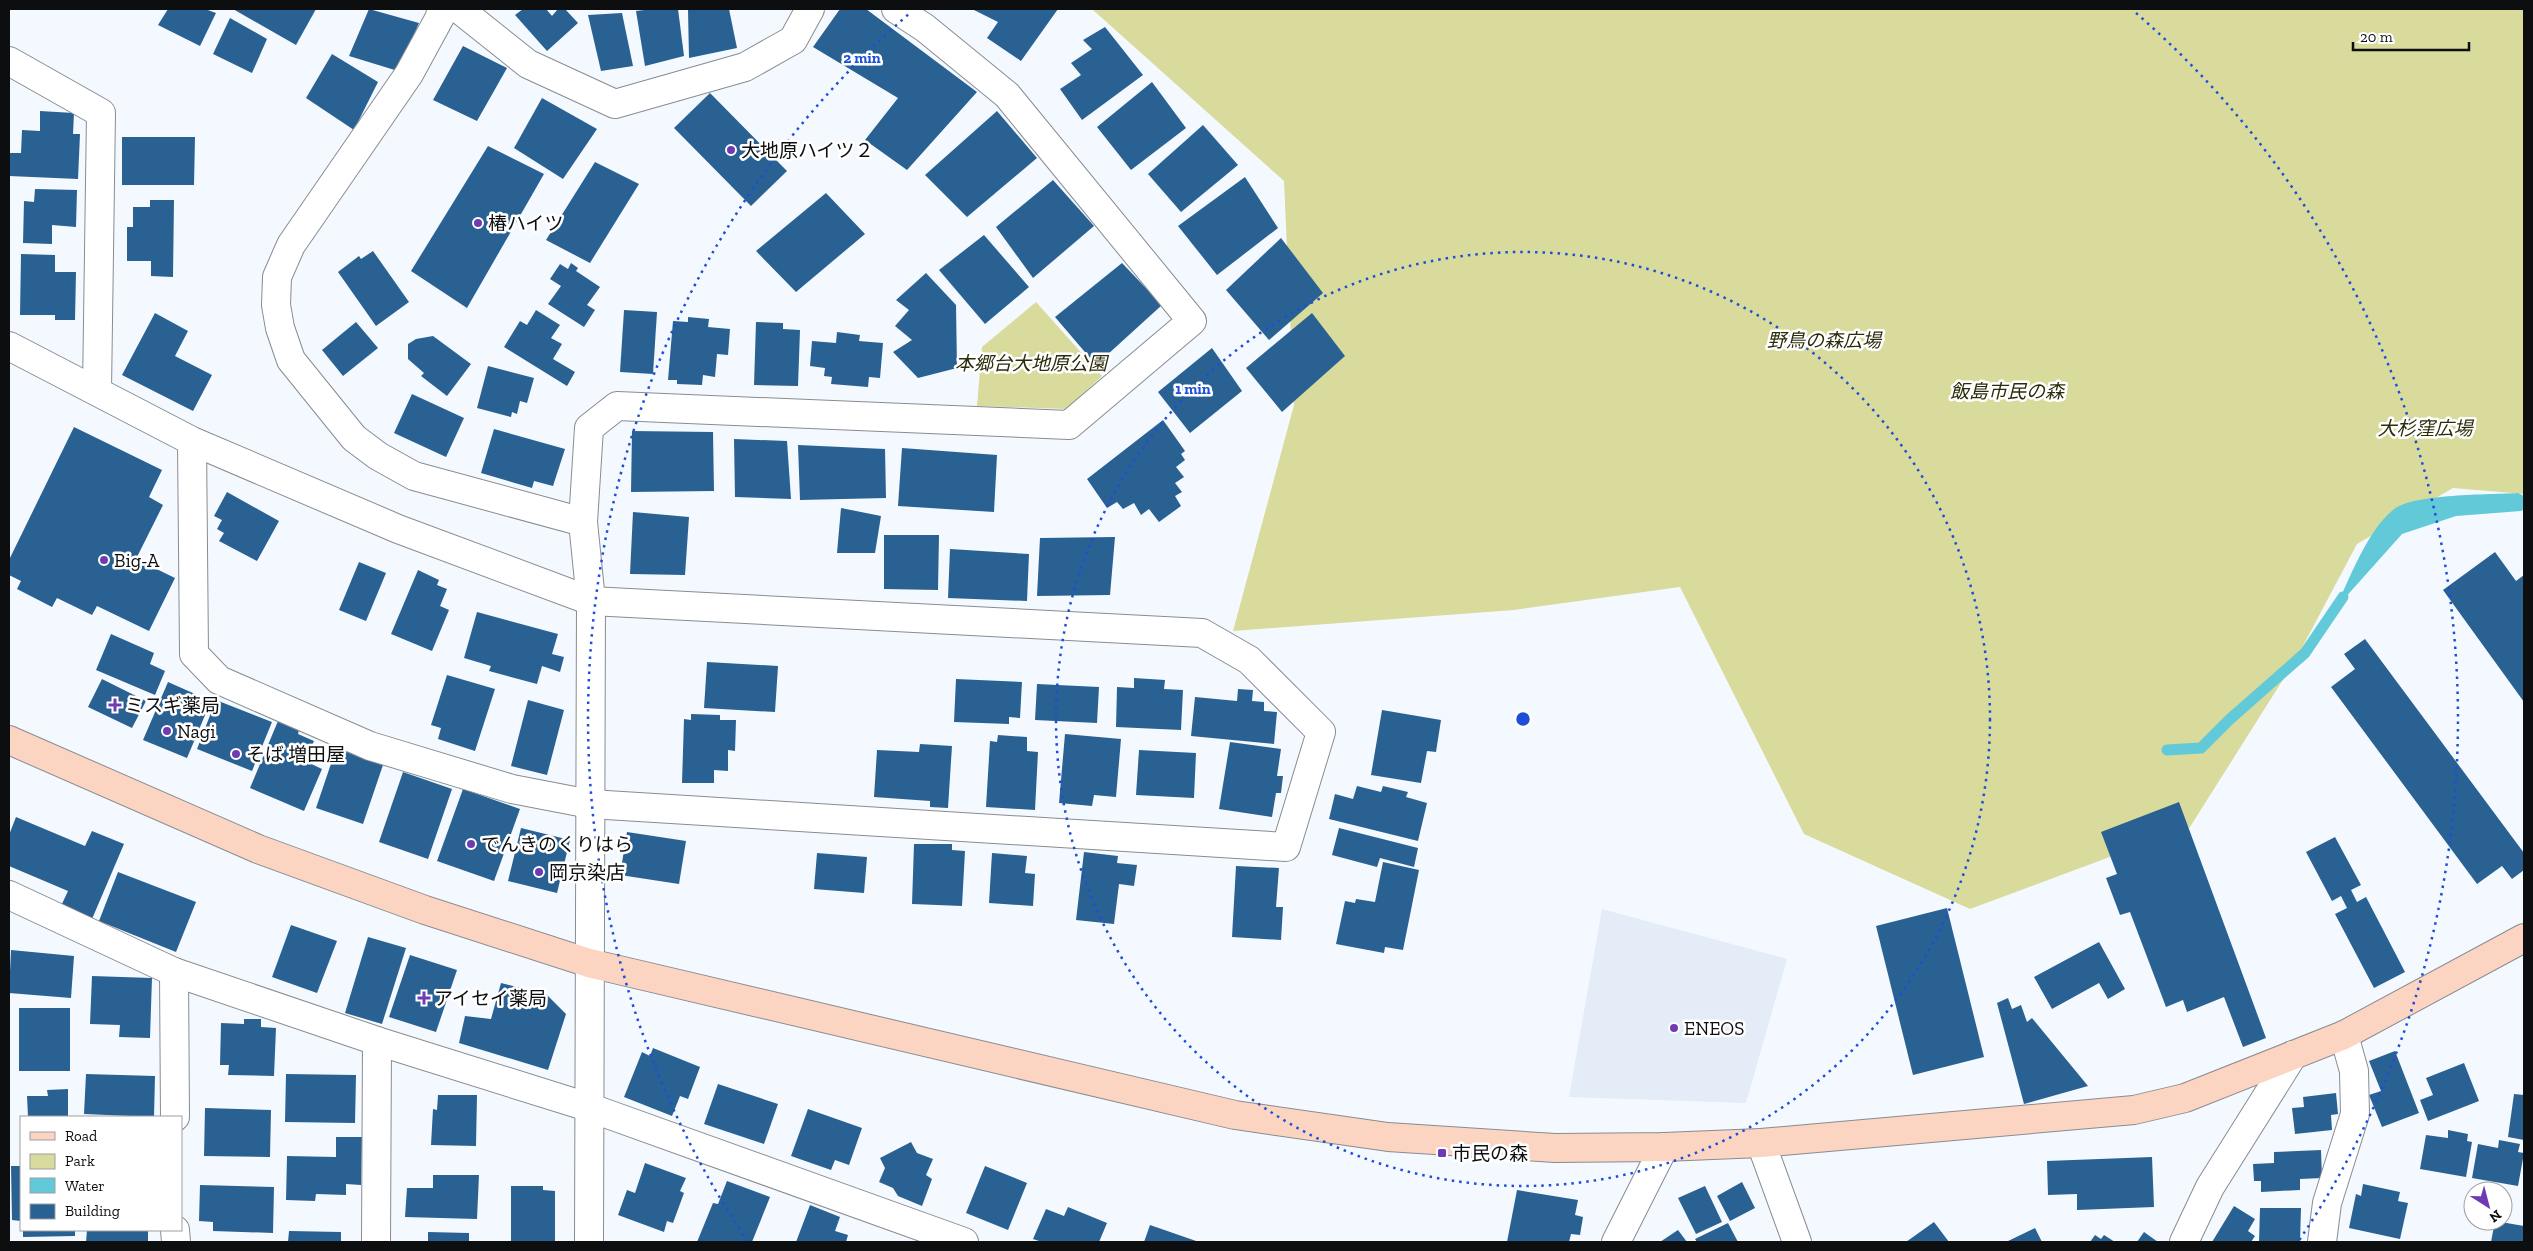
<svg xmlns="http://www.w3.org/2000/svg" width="2533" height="1251" viewBox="0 0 2533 1251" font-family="'Zilla Slab','Noto Sans JP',serif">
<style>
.built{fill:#e3ecf7}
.green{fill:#d8db9c}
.water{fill:#61c9d8}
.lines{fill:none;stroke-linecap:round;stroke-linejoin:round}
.stream{stroke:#61c9d8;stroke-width:11}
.building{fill:#2a6193}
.street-casing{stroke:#888c91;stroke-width:30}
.secondary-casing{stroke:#888c91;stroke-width:30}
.street{stroke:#fff;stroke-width:28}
.secondary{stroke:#fcd4c2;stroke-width:28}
.ring{fill:none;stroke:#1d4ed8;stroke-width:2.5;stroke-dasharray:2.5 5}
.poi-dot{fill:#6e3bb2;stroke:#fff;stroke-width:2}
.labels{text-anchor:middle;stroke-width:5;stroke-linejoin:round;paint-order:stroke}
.poi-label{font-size:19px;fill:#0d0e10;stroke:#fff;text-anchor:start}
.park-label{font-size:19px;font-style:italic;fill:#2b2c0a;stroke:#fff}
.centre{fill:#1d4ed8;stroke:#fff;stroke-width:2.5}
.ring-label{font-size:15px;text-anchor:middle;font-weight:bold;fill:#1d4ed8;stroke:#fff;stroke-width:5;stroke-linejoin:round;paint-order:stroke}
</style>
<rect width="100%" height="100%" fill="#f4f9ff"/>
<path class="built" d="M1602 909 1787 959 1746 1103 1569 1097Z"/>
<g class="green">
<path d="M1092 9H2524V494L2453 488 2357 544 2296 659 2190 827 1970 909 1804 834 1680 587 1514 610 1233 631 1294 405 1284 181Z"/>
<path d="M1036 302 1102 376 1067 409 977 406 982 347Z"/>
</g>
<path class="water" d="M2518 493 2524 496V509L2521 511 2456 516 2402 534 2335 609C2350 578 2367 531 2393 510 2413 493 2490 495 2518 493Z"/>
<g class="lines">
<path class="stream" d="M2167 750 2201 748 2229 720 2305 653 2343 597"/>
</g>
<g class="building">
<path d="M168 9H205L216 13 200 46 158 25Z"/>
<path d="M233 9H316L296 45Z"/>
<path d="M369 9 419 23 398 71 349 56Z"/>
<path d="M523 9H546L552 16 558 9H565L578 23 547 51 515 15Z"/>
<path d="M652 9H678L684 56 645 66 636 11Z"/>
<path d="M704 9H729L737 48 689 58 688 10Z"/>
<path d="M840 9H866L977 92 907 170 865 140 898 98 813 47Z"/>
<path d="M975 9H1058L1021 61 987 38 998 22 974 10Z"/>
<path d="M622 13 633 66 601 71 588 15Z"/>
<path d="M230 18 267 39 252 73 213 54Z"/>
<path d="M1105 27 1143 75 1082 120 1060 89 1081 75 1071 63 1092 49 1083 40Z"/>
<path d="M463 46 507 68 477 121 433 100Z"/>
<path d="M332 54 378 82 354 130 306 98Z"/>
<path d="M1152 82 1186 128 1131 170 1097 127Z"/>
<path d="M710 93 787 171 751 206 674 128Z"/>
<path d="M542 98 597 129 563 179 514 148Z"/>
<path d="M40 111 74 113 73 134H80L78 179 9 176V153H21L22 130 40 131Z"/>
<path d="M997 111 1037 158 967 217 925 175Z"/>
<path d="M1203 125 1238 165 1181 212 1148 174Z"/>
<path d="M122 137H195L194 185H122Z"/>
<path d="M488 146 544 174 467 308 411 271Z"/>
<path d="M595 162 639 184 590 263 546 240Z"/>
<path d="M1245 177 1278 228 1217 275 1178 226Z"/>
<path d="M1053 180 1094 226 1033 278 996 227Z"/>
<path d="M35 189 77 190 76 227 52 225V244L23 243 24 201 34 202Z"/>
<path d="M826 193 865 234 796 292 756 251Z"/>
<path d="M150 200H174L173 277 151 276V261H127V227H133V207H150Z"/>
<path d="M984 235 1029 287 985 324 939 270Z"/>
<path d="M1281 238 1323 293 1269 340 1226 290Z"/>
<path d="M373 251 409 302 376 326 338 272 359 256 361 259Z"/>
<path d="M21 254 55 255V272H76L75 320H55V315H20Z"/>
<path d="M571 263 578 268 576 271 600 287 587 305 595 310 584 327 548 304 561 286 550 279 560 264 568 269Z"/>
<path d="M1122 263 1162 305 1096 365 1055 317Z"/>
<path d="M926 273 956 305 957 368 918 378 893 352 912 340 895 326 909 310 896 300Z"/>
<path d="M536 310 560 325 551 338 562 344 553 359 575 372 567 386 504 347 520 321 527 325Z"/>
<path d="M624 310 657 312 653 374 620 372Z"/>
<path d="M155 313 188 331 175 356 212 375 193 411 122 375Z"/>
<path d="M1312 313 1345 356 1282 412 1246 368Z"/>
<path d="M688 317 709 319 708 327 730 329 728 355 717 354 715 377 703 375 702 385 677 384V380H668L673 321 688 322Z"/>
<path d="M356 322 378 348 343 376 322 350Z"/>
<path d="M756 322 783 323V329L800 330 798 386 754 385Z"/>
<path d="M837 332 860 335 859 341 883 343 880 378 869 377 868 387 831 384 832 377 824 376 825 368 810 366 812 341 836 343Z"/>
<path d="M433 336 471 364 447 396 421 376 424 373 408 359V344L416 339Z"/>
<path d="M1212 348 1242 391 1190 433 1158 392Z"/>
<path d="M488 366 534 378 527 403 520 401 517 414 512 412 511 417 477 408Z"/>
<path d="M412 394 464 418 446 457 394 433Z"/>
<path d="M1163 420 1185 451 1181 454 1185 460 1176 467 1184 477 1175 483 1182 492 1175 496 1181 506 1159 522 1149 509 1141 515 1134 503 1123 509 1117 502 1107 508 1087 479Z"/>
<path d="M74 427 162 470 149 497 163 505 136 559 175 578 149 631 97 606 92 615 57 598 52 607 17 589 21 581 9 575V560Z"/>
<path d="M494 429 565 449 553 486 534 481 532 488 481 473Z"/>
<path d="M632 431 713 432 714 491 631 492Z"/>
<path d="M734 439 787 441 791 499 735 497Z"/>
<path d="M798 445 885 449 886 498 800 500Z"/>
<path d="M902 448 997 455 994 512 898 506Z"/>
<path d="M227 492 279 521 257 561 219 541 224 533 217 529 222 520 214 516Z"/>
<path d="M841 508 881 516 875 553H837Z"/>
<path d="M633 512 689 517 685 575 630 574Z"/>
<path d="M884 535H939L938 590 884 589Z"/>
<path d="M1115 537 1110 595 1037 596 1040 538Z"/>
<path d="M950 549 1029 554 1027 601 948 598Z"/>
<path d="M2495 552 2516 581 2524 575V702L2443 590Z"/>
<path d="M359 562 386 573 366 621 339 610Z"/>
<path d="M418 570 439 580 437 585 447 589 440 606 449 610 432 651 391 634Z"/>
<path d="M477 612 558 634 552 654 564 657 560 672 542 666 537 684 489 671 491 666 464 658Z"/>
<path d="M111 634 154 653 150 664 165 671 155 695 96 670Z"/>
<path d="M2365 639 2524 853V870L2512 879 2502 866 2477 884 2331 687 2355 669 2344 654Z"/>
<path d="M707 662 778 666 775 712 704 708Z"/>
<path d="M447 675 495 689 475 751 438 739 441 728 431 725Z"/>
<path d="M1134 678 1165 680 1164 689 1183 690 1181 730 1116 727 1117 687 1134 688Z"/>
<path d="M102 679 146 701 132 728 88 707Z"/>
<path d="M956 679 1022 682 1020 718 1009 717V724L954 722Z"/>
<path d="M168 682 211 701 187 758 143 740Z"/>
<path d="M1037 684 1099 687 1097 723 1035 720Z"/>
<path d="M1238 689 1253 690 1252 701 1264 702V711L1277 712 1274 744 1191 736 1195 697 1237 701Z"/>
<path d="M216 700 272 722 252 771 197 749Z"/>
<path d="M528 700 564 710 547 775 511 766Z"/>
<path d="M1382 710 1441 720 1436 752 1427 751 1421 783 1371 775Z"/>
<path d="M691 714 720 715V720H736L735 751 728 750V771L714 770V783H682L684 719 691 720Z"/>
<path d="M278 721 299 730 298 734 314 741 305 761 322 769 304 811 250 788Z"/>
<path d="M1065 734 1121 739 1116 797 1094 795 1092 806 1059 803Z"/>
<path d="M998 735 1027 737V751L1038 752 1035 810 986 807 990 741 997 742Z"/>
<path d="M1230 742 1281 749 1277 776H1283L1281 793H1276L1272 817 1219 809Z"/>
<path d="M920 744 952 746 948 808 930 807V801L874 797 877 750 919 752Z"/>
<path d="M337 746 384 762 363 824 316 808Z"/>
<path d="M1139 750 1196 753 1194 798 1136 795Z"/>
<path d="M403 772 452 789 428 859 379 842Z"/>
<path d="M1357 786 1381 792 1383 786 1408 792 1406 797 1427 803 1418 841 1329 819 1335 794 1353 799Z"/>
<path d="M463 789 520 809 494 881 437 861Z"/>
<path d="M2179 802 2266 1038 2243 1047 2224 997 2187 1012 2183 1000 2166 1007 2130 912 2120 915 2106 878 2117 874 2101 832Z"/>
<path d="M16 817 85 846 92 831 124 844 92 919 61 906 68 891 9 866V835Z"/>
<path d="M521 828 570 840 557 893 508 881Z"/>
<path d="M1339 828 1418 848 1414 867 1380 858 1377 867 1332 855Z"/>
<path d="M627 832 686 841 679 884 620 875Z"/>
<path d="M2335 837 2361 885 2351 890 2357 902 2366 897 2405 972 2374 988 2335 914 2347 908 2341 896 2332 901 2306 852Z"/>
<path d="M914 844H952V850L965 851 962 906 912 904Z"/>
<path d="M1084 852 1118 856 1117 863 1137 865 1134 886 1119 884 1114 924 1076 920Z"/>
<path d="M817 853 867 857 864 893 814 889Z"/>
<path d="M992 853 1027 856 1025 873 1035 874 1033 906 989 903Z"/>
<path d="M1383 862 1419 870 1403 950 1385 947 1384 953 1336 944 1345 901 1355 903 1356 899 1375 902Z"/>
<path d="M1236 866 1279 868 1276 907H1283L1281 940 1232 937Z"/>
<path d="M118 872 196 902 176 952 99 921Z"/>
<path d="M1947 908 1984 1057 1913 1075 1876 926Z"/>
<path d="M291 925 337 941 317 993 272 977Z"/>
<path d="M368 937 406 948 382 1024 345 1013Z"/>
<path d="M2099 942 2125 989 2108 999 2099 983 2052 1009 2034 977Z"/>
<path d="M11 950 74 956 71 998 9 993Z"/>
<path d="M410 955 457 970 436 1032 389 1017Z"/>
<path d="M92 976 152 978 150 1038 119 1037 120 1025 90 1024Z"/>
<path d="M501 983 546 994 566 1014 548 1070 459 1043 465 1016 491 1019Z"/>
<path d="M2008 998 2012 1009 2021 1005 2027 1022 2032 1018 2088 1086 2024 1104 1997 1003Z"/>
<rect x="19" y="1008" width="51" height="63"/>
<path d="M244 1019H261V1027L276 1028 274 1076 228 1075 229 1065H220L221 1023 244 1024Z"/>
<path d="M653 1048 700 1067 688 1099 680 1096 672 1116 624 1097 642 1052 650 1056Z"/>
<path d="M2395 1051 2419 1113 2382 1127 2369 1095 2381 1091 2369 1061Z"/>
<path d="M2464 1063 2479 1101 2428 1121 2420 1100 2433 1095 2426 1078Z"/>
<path d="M86 1074 155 1076 154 1117 84 1114Z"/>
<path d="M286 1074 356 1075 355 1123 285 1122Z"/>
<path d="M718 1084 778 1104 764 1144 704 1124Z"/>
<path d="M68 1089V1117H28L27 1096H48L47 1090Z"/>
<path d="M2336 1093 2338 1114 2331 1115 2332 1130 2295 1134 2292 1108 2304 1107 2303 1097Z"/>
<path d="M2514 1094 2524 1095V1140L2508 1137Z"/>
<path d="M438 1095H477L476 1146 431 1145 433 1109 437 1110Z"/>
<path d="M205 1108 271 1110 270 1157 204 1156Z"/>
<path d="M808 1109 862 1128 849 1165 835 1160 831 1170 791 1156Z"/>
<path d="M2448 1130 2468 1134 2467 1141 2472 1142 2466 1177 2420 1169 2426 1135 2448 1138Z"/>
<path d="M336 1137H362L361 1185 346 1184V1195L316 1194 315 1201 286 1200 287 1156 336 1157Z"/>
<path d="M2499 1140 2520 1144 2518 1152 2524 1153 2518 1186 2472 1178 2478 1144 2498 1148Z"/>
<path d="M911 1142 917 1153 933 1159 926 1175 932 1179 922 1206 898 1196 893 1188 879 1182 885 1168 880 1158Z"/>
<path d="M2321 1150 2322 1178 2300 1179V1190L2261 1192V1181H2254L2253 1164 2274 1163V1152Z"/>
<path d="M2152 1157 2154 1207 2077 1210V1194L2048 1195 2047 1161Z"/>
<path d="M645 1163 686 1178 680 1191 684 1193 673 1223 667 1221 664 1232 618 1215 627 1190 635 1193Z"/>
<path d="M11 1166H21V1221L12 1220Z"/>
<path d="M985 1166 1027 1183 1008 1230 966 1213Z"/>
<path d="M433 1175H479L477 1219 405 1217 407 1188H433Z"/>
<path d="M727 1181 770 1197 752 1242H697L713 1203 718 1204Z"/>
<path d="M1742 1182 1755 1208 1730 1221 1717 1196Z"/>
<path d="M2363 1184 2400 1192 2398 1201 2408 1203 2400 1239 2349 1228 2356 1194 2361 1196Z"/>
<path d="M200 1185 274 1187 273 1233 213 1231V1222L199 1221Z"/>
<path d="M511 1186H543V1190L555 1191V1242H511Z"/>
<path d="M1705 1186 1722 1222 1696 1234 1678 1198Z"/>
<path d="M1517 1190 1578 1200 1575 1215 1583 1217 1580 1235 1571 1234 1569 1242H1507Z"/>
<path d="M810 1205 840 1217 835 1231 848 1235 846 1242H796Z"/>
<path d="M2234 1206 2255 1219 2248 1231 2255 1236 2251 1242H2212Z"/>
<path d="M1068 1207 1107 1223 1099 1242H1042L1033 1239 1046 1209 1064 1216Z"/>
<path d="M2260 1208H2301L2300 1242H2259Z"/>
<path d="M2495 1221 2524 1226V1242H2491Z"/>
<path d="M1934 1222 1949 1242H1906Z"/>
<path d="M1728 1223 1738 1242H1697L1695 1239Z"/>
<path d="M1150 1225 1199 1242H1144Z"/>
<path d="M2035 1228 2042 1242H2006Z"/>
<path d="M23 1230H75V1236L23 1237Z"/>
<path d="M87 1230H148V1242H86Z"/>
<path d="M1678 1230 1687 1242H1660Z"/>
<path d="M289 1231 341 1232V1242H288Z"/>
<path d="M428 1232 469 1233V1242H428Z"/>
<path d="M2144 1232 2158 1242H2137Z"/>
<path d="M2095 1235 2101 1239 2104 1235 2115 1242H2090Z"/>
</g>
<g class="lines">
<g class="street-casing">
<g id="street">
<path d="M441 9 440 17 409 74 291 245 277 277 276 305 280 328 291 360 354 438 378 456 414 476 583 522"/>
<path d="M459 9 528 64 615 104 745 67 793 40 810 9"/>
<path d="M9 61 101 113 97 391"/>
<path d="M9 346 192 441 398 529 591 601 1202 633 1249 660 1321 732 1286 847 590 804 512 789 370 746 219 680 194 654 192 441"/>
<path d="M9 895 174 972 377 1041 588 1107 964 1242"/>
<path d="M174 972 175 1117"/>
<path d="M1761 1143 1797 1242"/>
<path d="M175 1230 176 1242"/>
<path d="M376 1242 377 1041"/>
<path d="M589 1242 591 601 583 522 589 428 617 406 1069 425 1192 321 1007 95 925 28 896 9"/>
<path d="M1616 1242 1664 1147"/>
<path d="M2184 1242 2210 1187 2293 1055"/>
<path d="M2322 1242 2327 1203 2355 1114 2354 1071 2344 1035"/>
</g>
</g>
<g class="secondary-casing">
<path id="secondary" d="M9 740 258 849 425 910 589 963 1235 1115 1388 1137 1555 1148 1664 1147 1761 1143 2134 1110 2185 1098 2344 1035 2524 938"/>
</g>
<use href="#street" class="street"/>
<use href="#secondary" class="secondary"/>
</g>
<g class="ring">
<circle cx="1523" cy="719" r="467"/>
<path d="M748 1242A935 935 0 0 1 910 13M2136 13A935 935 0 0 1 2298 1242"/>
</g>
<g class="poi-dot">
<circle cx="731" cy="150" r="5"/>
<circle cx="478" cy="223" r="5"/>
<circle cx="104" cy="560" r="5"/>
<path d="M112.5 697.5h5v5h5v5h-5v5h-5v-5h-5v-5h5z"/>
<circle cx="167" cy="731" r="5"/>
<circle cx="236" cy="754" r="5"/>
<circle cx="471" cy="844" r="5"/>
<circle cx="539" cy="872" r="5"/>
<path d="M421.5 990.5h5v5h5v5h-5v5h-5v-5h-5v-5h5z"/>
<circle cx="1674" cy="1028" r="5"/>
<rect x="1437" y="1148" width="10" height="10" rx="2.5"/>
</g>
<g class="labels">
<g class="poi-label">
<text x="741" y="157">大地原ハイツ２</text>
<text x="488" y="230">椿ハイツ</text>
<text x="114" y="567">Big-A</text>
<text x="125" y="712">ミスギ薬局</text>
<text x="177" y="738">Nagi</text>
<text x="246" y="761">そば 増田屋</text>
<text x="481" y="851">でんきのくりはら</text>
<text x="549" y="879">岡京染店</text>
<text x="434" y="1005">アイセイ薬局</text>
<text x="1684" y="1035">ENEOS</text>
<text x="1452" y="1160">市民の森</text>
</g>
<g class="park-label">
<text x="1824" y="347">野鳥の森広場</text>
<text x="1031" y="370">本郷台大地原公園</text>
<text x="2007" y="398">飯島市民の森</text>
<text x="2425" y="435">大杉窪広場</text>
</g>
</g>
<circle cx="1523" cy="719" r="8" class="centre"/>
<g class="ring-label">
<text x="862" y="63">2 min</text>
<text x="1193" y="394">1 min</text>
</g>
<rect width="2533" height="1251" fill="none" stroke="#0d0e10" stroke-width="20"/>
<rect x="20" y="1116" width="162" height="115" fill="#ffffff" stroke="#9e9f9f"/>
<rect x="30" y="1132" width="25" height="8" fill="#fcd4c2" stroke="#9e9f9f"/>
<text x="65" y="1141" font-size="15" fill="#0d0e10">Road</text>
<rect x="30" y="1154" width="25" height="15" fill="#d8db9c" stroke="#9e9f9f"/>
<text x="65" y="1166" font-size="15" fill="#0d0e10">Park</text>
<rect x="30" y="1178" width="25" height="15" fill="#61c9d8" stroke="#9e9f9f"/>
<text x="65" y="1191" font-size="15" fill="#0d0e10">Water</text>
<rect x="30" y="1204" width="25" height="15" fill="#2a6193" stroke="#9e9f9f"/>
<text x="65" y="1216" font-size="15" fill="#0d0e10">Building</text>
<g transform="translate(2488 1206) rotate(144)"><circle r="24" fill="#ffffff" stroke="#9e9f9f"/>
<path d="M0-4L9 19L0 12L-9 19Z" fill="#6e3bb2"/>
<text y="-8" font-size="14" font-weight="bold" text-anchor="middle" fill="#0d0e10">N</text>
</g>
<path d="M2353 42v8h116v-8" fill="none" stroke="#0d0e10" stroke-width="2.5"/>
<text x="2360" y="42" font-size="15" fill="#0d0e10" stroke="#ffffff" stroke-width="4" paint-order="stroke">20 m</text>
</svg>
